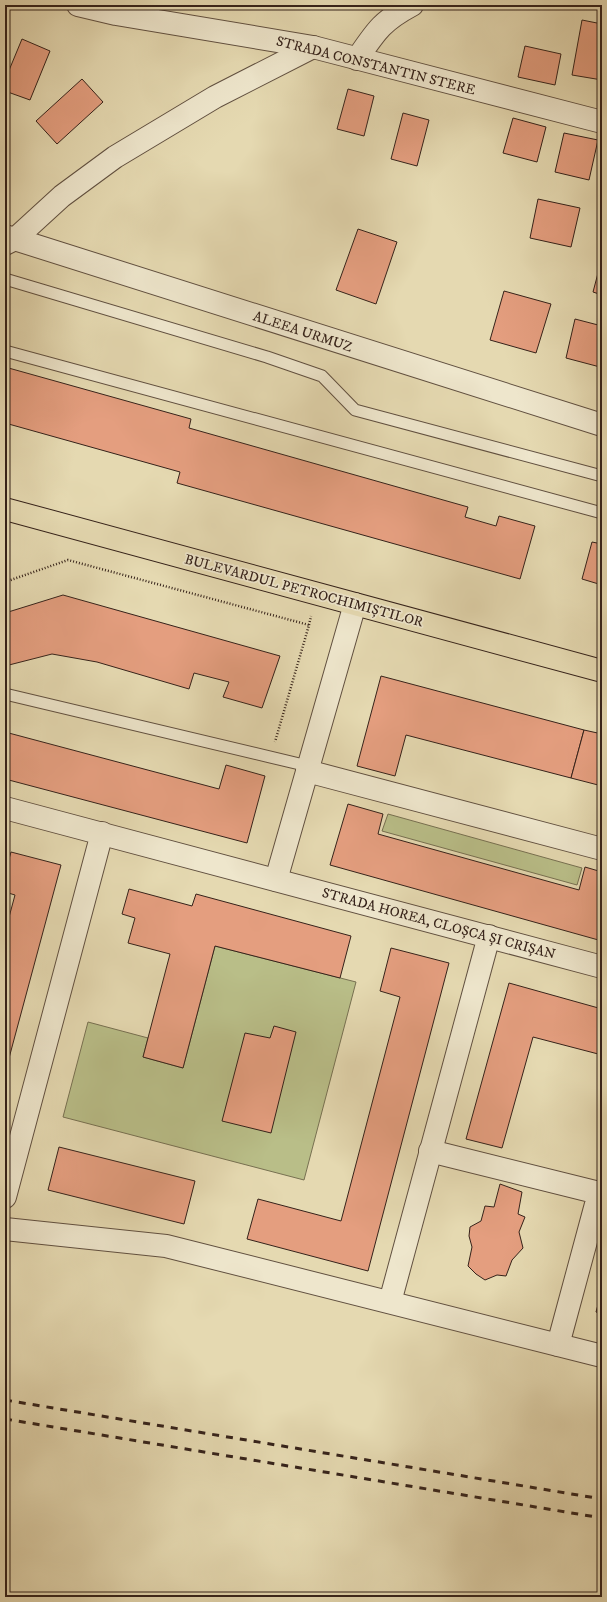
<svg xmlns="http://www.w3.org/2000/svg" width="607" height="1602" viewBox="0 0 607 1602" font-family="'IM FELL DW Pica',serif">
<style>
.green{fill:#b9be88;stroke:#777051}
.building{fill:#e49e7f;stroke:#35221a}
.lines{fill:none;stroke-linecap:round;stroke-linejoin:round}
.lane-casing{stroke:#615040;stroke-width:13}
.street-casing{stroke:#615040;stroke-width:24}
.primary-casing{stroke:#35221a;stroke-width:24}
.path{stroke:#35221a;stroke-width:2.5;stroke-dasharray:1 2;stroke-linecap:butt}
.lane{stroke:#eee6cc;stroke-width:11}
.street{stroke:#eee6cc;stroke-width:22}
.primary{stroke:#e5d9b1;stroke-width:22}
.rail{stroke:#35221a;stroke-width:3;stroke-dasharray:7 7;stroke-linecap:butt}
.labels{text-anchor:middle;stroke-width:3.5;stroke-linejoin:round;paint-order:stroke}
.street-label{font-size:14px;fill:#35221a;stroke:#eee6cc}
</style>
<rect width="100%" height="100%" fill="#e5d9b1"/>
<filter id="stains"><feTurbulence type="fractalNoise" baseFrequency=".005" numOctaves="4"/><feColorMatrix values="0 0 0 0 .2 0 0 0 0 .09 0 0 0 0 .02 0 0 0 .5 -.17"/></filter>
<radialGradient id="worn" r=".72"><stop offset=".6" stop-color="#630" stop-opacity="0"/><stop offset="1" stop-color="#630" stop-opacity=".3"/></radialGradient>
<g class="green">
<path d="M388 814 582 868 577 885 382 831Z"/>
<path d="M215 946 356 982 304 1180 63 1117 88 1022 148 1038 143 1057 183 1068Z"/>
</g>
<g class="building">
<path d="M582 20 602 24V80L572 75Z"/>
<path d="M22 39 50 51 30 100 5 91V80Z"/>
<path d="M525 46 561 54 555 85 518 77Z"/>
<path d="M82 79 103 102 57 144 36 121Z"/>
<path d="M348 89 374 96 364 136 337 129Z"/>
<path d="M403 113 429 120 417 166 391 159Z"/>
<path d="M513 118 546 127 537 162 503 153Z"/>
<path d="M564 133 598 140 589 180 555 172Z"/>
<path d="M538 199 580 208 571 247 530 238Z"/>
<path d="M358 229 397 242 376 304 336 290Z"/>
<path d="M602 258V295L593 292Z"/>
<path d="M504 291 551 304 536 353 490 340Z"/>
<path d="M575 319 602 326V358L600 367 566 358Z"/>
<path d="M5 367 191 419 189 428 468 507 465 517 496 526 499 516 535 526 520 579 177 483 180 472 5 423Z"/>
<path d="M592 542 602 544V585L582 579Z"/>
<path d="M63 595 280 656 262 708 223 697 229 682 194 673 189 689 97 662 52 654 5 666V613Z"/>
<path d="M381 676 584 730 571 778 406 735 395 776 357 766Z"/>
<path d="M584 730 602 734V786L571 778Z"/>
<path d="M5 732 219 789 226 765 265 776 247 843 5 779Z"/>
<path d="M348 804 383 814 378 834 579 890 585 867 602 872V941L330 865Z"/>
<path d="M11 852 61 865 5 1073V932L15 895 5 892V873Z"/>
<path d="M129 889 192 906 196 894 351 936 340 978 215 946 183 1068 143 1057 170 954 128 943 135 918 122 914Z"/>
<path d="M391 948 449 963 368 1271 247 1239 258 1199 341 1221 400 997 380 991Z"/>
<path d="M509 983 602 1009V1055L533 1037 502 1148 466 1139Z"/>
<path d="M274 1026 296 1032 271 1133 222 1121 245 1033 270 1038Z"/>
<path d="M59 1147 195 1181 184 1224 48 1190Z"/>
<path d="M500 1184 522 1192 518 1214 525 1217 519 1232 523 1248 512 1260 506 1276 497 1275 485 1280 476 1274 468 1266 472 1247 469 1236 470 1227 481 1221 485 1206 494 1207Z"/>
<path d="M602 1290V1314L596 1312Z"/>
</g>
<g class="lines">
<g class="lane-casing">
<g id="lane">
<path d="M5 279 267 357 322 376 355 410 602 476"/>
<path d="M5 351 602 513"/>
<path d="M5 694 308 766"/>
</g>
</g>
<g class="street-casing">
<g id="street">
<path d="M78 5 116 14 313 47 602 122"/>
<path d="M357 59C376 31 382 21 412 5"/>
<path d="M5 236 602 425"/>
<path d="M5 244 15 239 62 196 115 157 215 97 313 47"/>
<path d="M307 771 602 849"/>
<path d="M5 808 602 967"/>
<path d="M276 880 355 604"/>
<path d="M430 1151 599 1193 558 1345"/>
<path d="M5 1197 102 833"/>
<path d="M5 1229 166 1246 602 1356"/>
<path d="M390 1302 489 936"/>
</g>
</g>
<g class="primary-casing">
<path id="primary" d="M5 509 602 671"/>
</g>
<g class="path">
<path d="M5 582 68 560 309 625 275 742"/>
<path d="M309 625 311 616"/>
</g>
<use href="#lane" class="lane"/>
<use href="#street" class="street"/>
<use href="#primary" class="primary"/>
<g class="rail">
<path d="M5 1400 602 1499"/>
<path d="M5 1419 602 1518"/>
</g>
</g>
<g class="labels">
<g class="street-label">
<text transform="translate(376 65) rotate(14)" y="5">STRADA CONSTANTIN STERE</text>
<text transform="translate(303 331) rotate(18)" y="5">ALEEA URMUZ</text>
<text transform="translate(304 590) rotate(15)" y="5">BULEVARDUL PETROCHIMIȘTILOR</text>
<text transform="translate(439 923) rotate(15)" y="5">STRADA HOREA, CLOȘCA ȘI CRIȘAN</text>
</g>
</g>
<rect width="607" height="1602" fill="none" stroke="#e5d9b1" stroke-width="20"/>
<rect x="6" y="6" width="595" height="1590" fill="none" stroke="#35221a" stroke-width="2"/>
<rect x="10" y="10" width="587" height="1582" fill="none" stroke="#35221a"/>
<rect width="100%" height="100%" filter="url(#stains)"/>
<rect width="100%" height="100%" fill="url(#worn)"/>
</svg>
